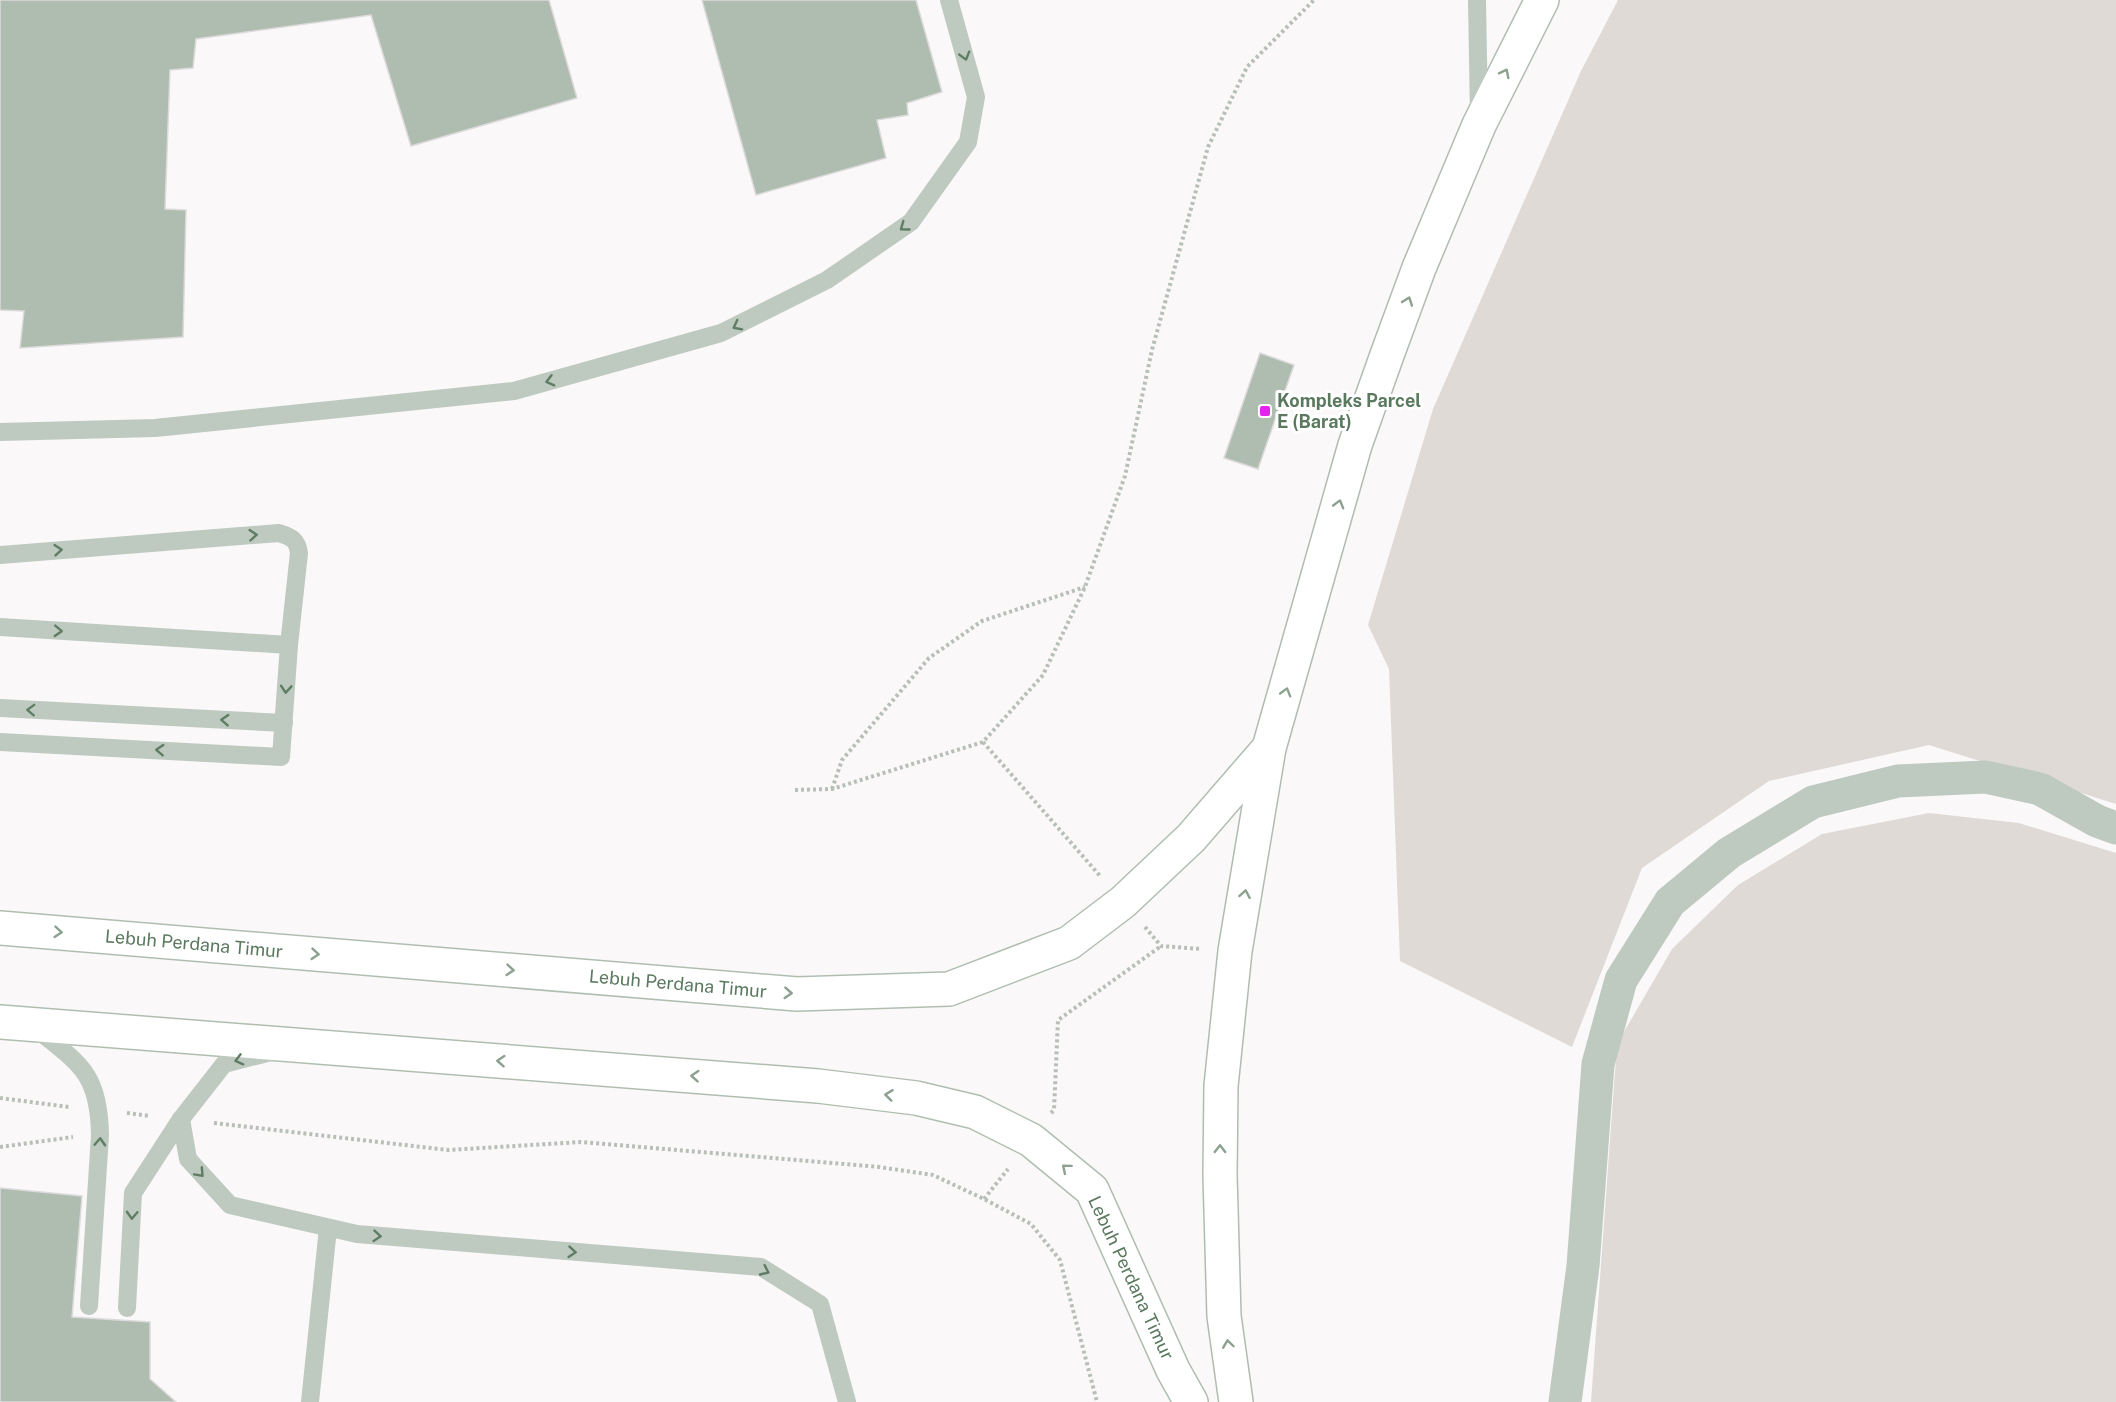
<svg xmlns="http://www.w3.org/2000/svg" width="2116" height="1402" viewBox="0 0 2116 1402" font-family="'Public Sans',sans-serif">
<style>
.green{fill:#e0dad6}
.building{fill:#aebdb0;stroke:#dcdada;stroke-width:1.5}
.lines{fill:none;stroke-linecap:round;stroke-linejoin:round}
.secondary-casing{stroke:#b0beb2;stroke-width:36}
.primary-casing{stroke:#b0bcb2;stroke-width:36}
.path{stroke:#b7bfb8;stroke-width:4;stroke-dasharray:3 3;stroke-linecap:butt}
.service{stroke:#bec9c0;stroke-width:18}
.minor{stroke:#bec9c0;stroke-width:33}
.secondary{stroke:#fff;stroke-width:33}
.primary{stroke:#fff;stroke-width:33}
.oneway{stroke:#5f7d64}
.oneway2{stroke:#8ca18f}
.poi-dot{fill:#e622f0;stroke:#fff;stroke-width:2}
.labels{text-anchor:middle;stroke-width:6;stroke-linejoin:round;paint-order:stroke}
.poi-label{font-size:18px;font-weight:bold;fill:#5a795f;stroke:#fff;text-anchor:start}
.street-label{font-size:18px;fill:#5a795f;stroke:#fff}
</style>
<rect width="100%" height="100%" fill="#faf8f8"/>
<g class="green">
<path d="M1618 0H2116V804L1929 745 1769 781 1642 868 1572 1047 1400 961 1389 669 1368 625 1433 409 1581 71Z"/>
<path d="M1929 813 2019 823 2116 853V1402H1591L1617 1044 1672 949 1738 885 1822 834Z"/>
</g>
<g class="building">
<path d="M0 0H549L577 98 411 146 371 15 196 39 193 68 170 70 165 209 186 210 183 337 20 348 24 311 0 310Z"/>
<path d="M702 0H916L942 92 907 103 908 115 877 120 886 158 756 195Z"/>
<path d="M1260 353 1294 365 1258 469 1224 458Z"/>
<path d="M0 1188 82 1196 72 1317 150 1322V1379L176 1402H0Z"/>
</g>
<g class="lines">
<g class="secondary-casing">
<g id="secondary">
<path d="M0 928 797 994 949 989 1069 943 1123 902 1191 838 1269 748"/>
<path d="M0 1022 818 1086 916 1098 975 1112 1031 1140 1092 1190 1173 1370 1191 1402"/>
</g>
</g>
<g class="primary-casing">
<path id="primary" d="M1236 1402 1224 1316 1220 1175 1221 1086 1235 951 1269 748 1355 445 1387 355 1419 268 1479 125 1542 0"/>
</g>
<g class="path">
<path d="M983 742 1101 877"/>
<path d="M832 789 842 760 929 658 982 621 1085 587"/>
<path d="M795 790 832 789 983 742 1043 675 1085 587 1125 476 1152 350 1208 147 1247 67 1314 0"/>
<path d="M1145 927 1161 946 1201 949"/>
<path d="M0 1098 69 1107"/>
<path d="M127 1113 150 1116"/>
<path d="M1051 1113 1054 1110 1058 1020 1161 946"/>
<path d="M214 1123 448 1150 581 1142 879 1167 933 1175 984 1199 1031 1224 1060 1260 1097 1402"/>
<path d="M0 1147 73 1137"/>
<path d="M984 1199 1008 1169"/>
</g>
<g class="service">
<path d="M1477 0 1479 115"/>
<path d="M0 432 155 428 514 391 721 333 827 280 911 222 968 142 976 97 949 0"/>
<path d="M0 555 279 533C291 537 297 539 299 553L289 645 281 757 0 742"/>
<path d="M0 627 289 645"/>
<path d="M0 708 284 723"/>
<path d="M35 1028C80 1064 99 1073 100 1135L89 1306"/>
<path d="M181 1119 188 1159 230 1205 357 1234 761 1267 820 1304 847 1402"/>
<path d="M127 1308 133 1193 181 1119 224 1064 271 1052"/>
<path d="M310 1402 328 1228"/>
</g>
<path class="minor" d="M1565 1402 1583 1266 1598 1064 1621 980 1670 902 1729 853 1813 802 1898 781 1985 777 2040 789 2097 821 2116 828"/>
<use href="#secondary" class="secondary"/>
<use href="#primary" class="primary"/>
</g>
<defs><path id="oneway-chevron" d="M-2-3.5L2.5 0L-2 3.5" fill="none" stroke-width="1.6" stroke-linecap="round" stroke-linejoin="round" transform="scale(1.5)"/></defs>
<g class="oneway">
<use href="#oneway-chevron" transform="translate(965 56) rotate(74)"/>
<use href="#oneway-chevron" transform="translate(904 227) rotate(144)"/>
<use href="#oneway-chevron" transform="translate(737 326) rotate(153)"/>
<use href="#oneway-chevron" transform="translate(550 381) rotate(165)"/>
<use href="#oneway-chevron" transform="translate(253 535) rotate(-5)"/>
<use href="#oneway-chevron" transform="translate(58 550) rotate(-5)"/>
<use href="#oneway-chevron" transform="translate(58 631) rotate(3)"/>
<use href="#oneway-chevron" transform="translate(286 689) rotate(94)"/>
<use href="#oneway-chevron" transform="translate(31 710) rotate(-178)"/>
<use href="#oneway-chevron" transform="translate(225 720) rotate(-177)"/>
<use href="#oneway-chevron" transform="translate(160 750) rotate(-177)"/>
<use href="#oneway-chevron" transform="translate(239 1060) rotate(165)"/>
<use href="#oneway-chevron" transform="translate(100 1142) rotate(-87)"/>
<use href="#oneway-chevron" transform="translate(200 1173) rotate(47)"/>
<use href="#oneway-chevron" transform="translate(132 1215) rotate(93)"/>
<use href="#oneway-chevron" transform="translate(377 1236) rotate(5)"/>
<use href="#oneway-chevron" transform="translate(572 1252) rotate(5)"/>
<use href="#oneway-chevron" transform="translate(765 1271) rotate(25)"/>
</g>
<g class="oneway2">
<use href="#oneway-chevron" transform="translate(1505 73) rotate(-63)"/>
<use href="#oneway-chevron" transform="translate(1408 301) rotate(-70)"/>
<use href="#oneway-chevron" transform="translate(1339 504) rotate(-74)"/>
<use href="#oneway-chevron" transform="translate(1286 692) rotate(-74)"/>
<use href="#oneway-chevron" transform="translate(1245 894) rotate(-80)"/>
<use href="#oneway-chevron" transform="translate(58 932) rotate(5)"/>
<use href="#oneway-chevron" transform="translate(315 954) rotate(5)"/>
<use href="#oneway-chevron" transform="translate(510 970) rotate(5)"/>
<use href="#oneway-chevron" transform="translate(788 993) rotate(4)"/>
<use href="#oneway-chevron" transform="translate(501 1061) rotate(-176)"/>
<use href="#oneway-chevron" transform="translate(695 1076) rotate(-176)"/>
<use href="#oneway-chevron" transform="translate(889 1095) rotate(-173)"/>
<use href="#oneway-chevron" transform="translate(1220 1149) rotate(-89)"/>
<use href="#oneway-chevron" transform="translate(1066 1168) rotate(-140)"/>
<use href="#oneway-chevron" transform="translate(1228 1344) rotate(-98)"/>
</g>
<rect class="poi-dot" x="1259" y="405" width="12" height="12" rx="3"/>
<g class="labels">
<g class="poi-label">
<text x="1277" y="407">Kompleks Parcel<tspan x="1277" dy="21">E (Barat)</tspan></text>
</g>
<g class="street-label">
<text transform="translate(194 944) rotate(5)" y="6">Lebuh Perdana Timur</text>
<text transform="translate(678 984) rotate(5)" y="6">Lebuh Perdana Timur</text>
<text transform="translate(1131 1278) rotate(65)" y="6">Lebuh Perdana Timur</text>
</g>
</g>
</svg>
